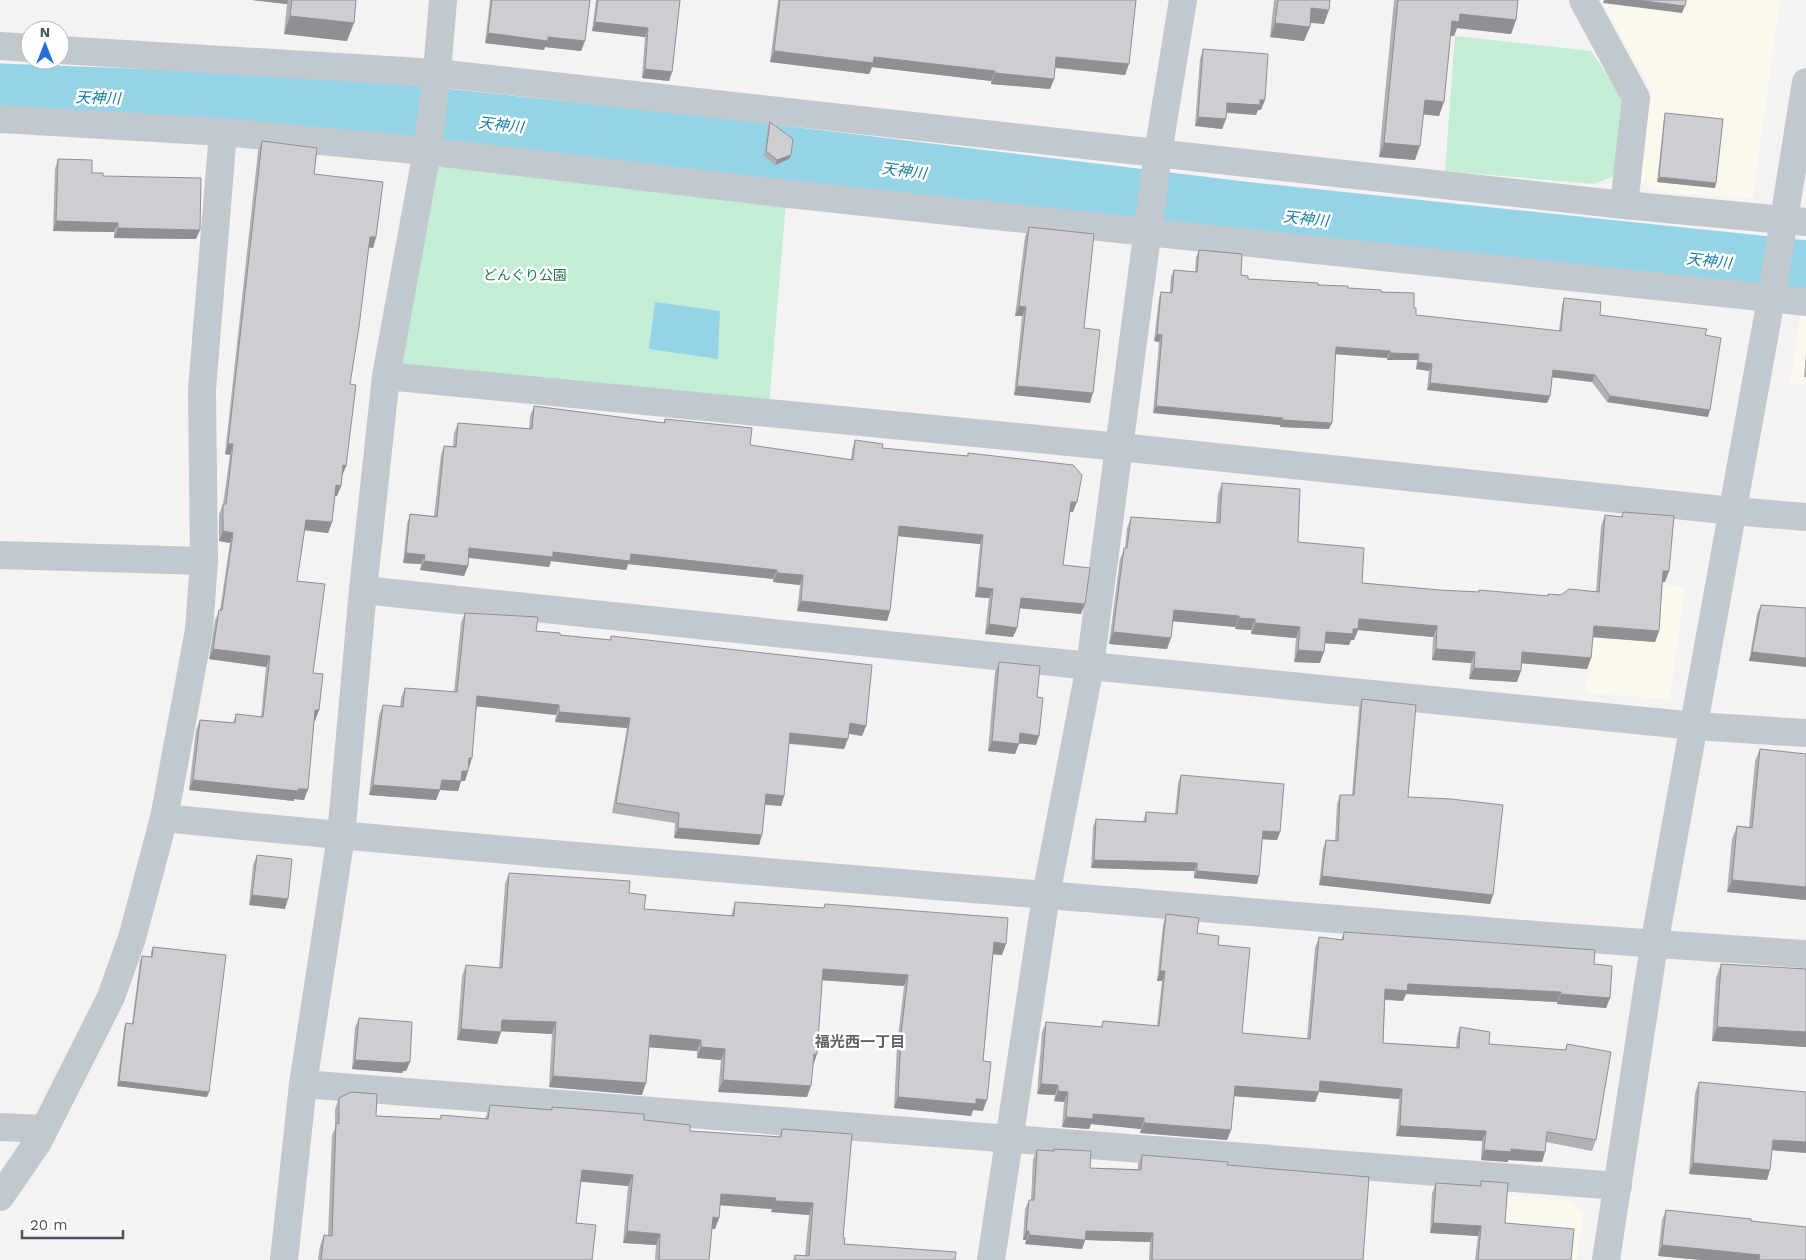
<svg xmlns="http://www.w3.org/2000/svg" width="1806" height="1260" viewBox="0 0 1806 1260" font-family="'Work Sans','Noto Sans JP',sans-serif">
<style>
.commercial{fill:#fcf8ee}
.green{fill:#c4edd5}
.water{fill:#95d4e7}
.lines{fill:none;stroke-linecap:round;stroke-linejoin:round}
.river{stroke:#95d4e7;stroke-width:61}
.minor{stroke:#c1c9cf;stroke-width:28}
.wall{fill:#afb1b6}
.shaded-wall{fill:#8f9094}
.building{fill:#ccced4;stroke:#8f9094}
.labels{text-anchor:middle;stroke-width:5;stroke-linejoin:round;paint-order:stroke}
.park-label{font-size:14px;fill:#1e7d50;stroke:#fff}
.water-label{font-size:15px;font-style:italic;fill:#167e9f;stroke:#fff}
.neighbourhood-label{font-size:15px;font-weight:bold;fill:#5f6266;stroke:#fff}
</style>
<rect width="100%" height="100%" fill="#f4f2f2"/>
<g class="commercial">
<path d="M1601 0H1780L1753 198 1670 193 1637 179 1652 92Z"/>
<path d="M1801 311H1806V385L1790 383Z"/>
<path d="M1598 578 1685 587 1670 699 1586 693Z"/>
<path d="M1483 1193 1570 1201 1583 1213 1577 1260H1478Z"/>
</g>
<g class="green">
<path d="M1455 36 1591 51 1624 100 1615 176 1594 184 1445 171Z"/>
<path d="M436 160 786 203 769 405 400 365Z"/>
</g>
<path class="water" d="M655 302 720 311 718 359 649 349Z"/>
<g class="lines">
<path class="river" d="M0 94 317 106 683 144 1251 213 1806 271"/>
<g class="minor">
<path d="M1583 0 1636 98 1624 205"/>
<path d="M0 46 30 48"/>
<path d="M60 50 437 73 1624 205 1806 222"/>
<path d="M0 119 223 132"/>
<path d="M386 376 1120 447 1733 511 1806 517"/>
<path d="M0 555 204 561"/>
<path d="M363 590 1090 666 1695 726 1806 733"/>
<path d="M164 818C441 846 719 868 997 891 1267 913 1536 937 1806 954"/>
<path d="M303 1084 1618 1186"/>
<path d="M0 1127 44 1129"/>
<path d="M0 1197 38 1142 111 997 132 938 164 818 199 630 204 561 202 390 223 132 427 151 789 194 1806 302"/>
<path d="M284 1260 303 1084 341 836 363 590 386 376 427 151 437 73 443 0"/>
<path d="M991 1260 1046 895 1090 666 1158 153 1183 0"/>
<path d="M1606 1260 1654 945 1773 288 1806 82"/>
</g>
</g>
<g class="wall">
<path d="M252 0H356L347 41 284 34 287 4Z"/>
<path d="M490 0H590L581 51 545 47 544 50 485 43Z"/>
<path d="M596 0H680L672 72 669 81 642 78 645 37 592 31Z"/>
<path d="M778 0H1136L1125 75 1055 68 1054 79 1050 89 991 84V81L872 67 869 74 770 62Z"/>
<path d="M1274 0H1330L1324 24 1310 23 1304 41 1270 37Z"/>
<path d="M1394 0H1518L1516 20 1511 34 1457 28 1454 36H1450L1439 116 1424 114 1415 160 1379 157Z"/>
<path d="M1203 49 1261 110H1258L1256 115 1226 113V119L1222 129 1195 126 1200 59Z"/>
<path d="M1665 113 1716 183 1715 188 1657 182 1664 118Z"/>
<path d="M770 122 789 159 775 165 764 156 768 126Z"/>
<path d="M262 141 314 174 376 237 373 248 369 247 350 384 346 466 342 476 341 486 337 496H335L332 522 328 533 305 530 297 581 313 673 319 710 315 721 314 720 308 789 304 800 294 799V801L189 790 196 730 200 720 233 723 236 714 261 717 266 667 209 659 215 620 220 610 230 543 219 541V514L223 504 230 455 225 454 258 151Z"/>
<path d="M58 159 92 173 103 176 196 239 114 238V232L53 231 55 169Z"/>
<path d="M1029 227 1084 328 1090 403 1014 395 1022 316H1015L1025 237Z"/>
<path d="M1199 250 1248 279 1318 285 1381 292 1414 308 1416 315 1559 331 1562 305 1564 298 1600 315 1705 335 1708 417 1607 402 1592 382 1552 377 1550 396 1547 403 1427 390 1429 371 1416 369 1417 360H1387V358L1335 354 1329 429 1280 427V425L1153 413 1159 342 1154 341 1159 298 1161 292H1170L1171 276 1174 270 1195 272 1196 257Z"/>
<path d="M1806 353V377H1804Z"/>
<path d="M534 406 663 423 665 419 750 445 851 460 852 450 855 440 882 448 967 456 968 453 1073 512H1069L1063 565 1081 614 1019 608 1017 628 1013 637 985 634 989 598 975 597 980 544 898 536 890 611 887 621 797 611 800 585 773 582V579L628 564 626 570 551 561 549 567 468 558V566L464 576 420 570 421 564 403 563 407 524 410 514 434 516 441 455 444 446H453L454 433 458 423 529 429 530 416Z"/>
<path d="M1222 483 1298 542 1362 583 1440 590 1548 596 1561 595 1596 591 1601 526 1605 515 1621 517 1623 512 1669 571 1665 582H1662L1659 631 1655 642 1593 637 1591 658 1587 669 1522 663 1517 682 1469 679 1471 663 1432 660 1433 637 1358 630 1354 640H1351L1349 645 1325 643 1320 663 1294 662 1296 638 1251 634V630L1235 629V627L1173 621 1167 649 1109 644 1120 559 1125 548 1127 528 1131 517 1216 523 1218 494Z"/>
<path d="M1761 605 1806 608 1749 661 1757 614Z"/>
<path d="M465 613 536 631 560 635 610 640 611 636 866 726 862 736 849 734 844 749 789 744 784 796 781 806 765 805 759 845 674 838 675 823 612 813 627 728 555 722 556 715 477 706 468 768 465 781H461L458 791 440 790 436 800 369 795 379 715 383 705 400 707 401 698 405 688 454 692 461 623Z"/>
<path d="M999 662 1037 697 1036 745 1019 743 1015 754 988 751 995 672Z"/>
<path d="M1362 699 1408 797 1493 895 1490 904 1319 885 1323 849 1326 840 1335 841 1337 804 1340 795H1352L1359 708Z"/>
<path d="M1760 749 1806 754V900L1727 892 1732 839 1737 826 1749 827 1755 761Z"/>
<path d="M1181 775 1280 832 1277 840 1262 839 1257 884 1194 878V871L1091 868 1093 827 1096 819 1143 822 1146 812 1175 814 1178 783Z"/>
<path d="M257 855 285 909 249 905 253 865Z"/>
<path d="M509 873 629 893 644 909 731 916 735 902 823 908 825 904 1002 955 993 954 983 1061V1111L973 1110 971 1116 894 1108 897 1045 904 986 822 980 813 1066 807 1097 718 1092 721 1060 697 1058V1051L649 1047 642 1095 549 1087 552 1034 501 1031 497 1044 457 1040 462 976 466 965 499 968 505 884Z"/>
<path d="M1166 914 1197 933 1218 945 1242 1033 1307 1039 1315 948 1319 937 1341 940 1344 932 1594 964 1610 998 1606 1008 1557 1004V1002L1406 994 1403 1001 1385 1000 1383 1043 1456 1047 1457 1037 1460 1027 1489 1044 1565 1050 1567 1044 1596 1140 1592 1151 1546 1142 1545 1152 1542 1162 1508 1160V1162L1481 1160 1482 1141 1396 1136 1399 1099 1319 1092 1315 1102 1234 1096 1231 1130 1227 1140 1140 1133 1141 1129 1091 1124 1089 1129 1062 1127 1064 1102 1054 1101 1055 1095 1037 1094 1042 1032 1046 1022 1101 1027 1103 1021 1157 1026 1162 981H1157L1163 925Z"/>
<path d="M153 947 207 1097 117 1086 124 1028 126 1023 132 1024 140 961 142 956 151 957V952Z"/>
<path d="M1721 964 1806 969V1047L1712 1041 1716 978Z"/>
<path d="M359 1018 410 1062 406 1071H403L402 1073 352 1069 355 1027Z"/>
<path d="M1699 1082 1806 1092V1153L1772 1150 1767 1180 1689 1174 1695 1093Z"/>
<path d="M339 1098 376 1116 440 1119 441 1115 485 1119 490 1105 551 1110 552 1107 644 1120 690 1131 779 1137 782 1129 843 1238 844 1244 955 1260H793L795 1255 805 1256 809 1215 771 1212 772 1209 720 1205 719 1218 715 1229H712L709 1260H655L656 1245 623 1243 628 1186 581 1182 576 1223 592 1260H318L320 1246 324 1235H328L332 1135 335 1128V1109Z"/>
<path d="M1054 1149 1090 1168 1138 1169V1164L1142 1155 1227 1165 1363 1260H1149L1150 1242 1085 1240 1082 1249 1025 1244 1026 1240H1023L1025 1209 1029 1200H1031L1033 1159 1037 1150 1053 1151Z"/>
<path d="M1481 1181 1505 1223 1571 1260H1475L1478 1236 1430 1233 1432 1193 1436 1183 1480 1186Z"/>
<path d="M1666 1210 1751 1221 1806 1260H1702L1658 1256 1662 1220Z"/>
</g>
<g class="shaded-wall">
<path d="M252 0H288L287 4Z"/>
<path d="M1604 0H1636L1685 6 1682 13 1603 3Z"/>
<path d="M1311 8 1329 10 1324 24 1306 22Z"/>
<path d="M1460 14 1516 20 1511 34 1457 28 1454 36 1446 35 1452 21Z"/>
<path d="M290 16 354 23 347 41 284 34Z"/>
<path d="M595 22 648 28 645 37 592 31Z"/>
<path d="M1275 23 1310 27 1304 41 1270 37Z"/>
<path d="M488 33 548 37 585 41 581 51 545 47 544 50 485 43Z"/>
<path d="M774 51 874 57 995 71 991 81 872 67 869 74 770 62Z"/>
<path d="M1056 57 1129 64 1125 75 1052 67Z"/>
<path d="M645 69 672 72 669 81 642 78Z"/>
<path d="M995 73 1054 79 1050 89 991 84Z"/>
<path d="M1260 100H1265L1261 110H1258L1256 115 1223 112 1227 103Z"/>
<path d="M1425 100 1444 102 1439 116 1420 114Z"/>
<path d="M1198 117 1226 119 1222 129 1195 126Z"/>
<path d="M1384 143 1420 146 1415 160 1379 157Z"/>
<path d="M791 155 789 159 775 165 777 160Z"/>
<path d="M1659 177 1716 183 1715 188 1657 182Z"/>
<path d="M56 221 118 223 114 232 53 231Z"/>
<path d="M118 228 200 230 196 239 114 238Z"/>
<path d="M370 237H376L373 248 367 247Z"/>
<path d="M1019 306 1026 307 1022 316H1015Z"/>
<path d="M1157 334 1162 335 1159 342 1154 341Z"/>
<path d="M1336 347 1390 351 1387 358 1333 354Z"/>
<path d="M1390 353 1419 354 1417 360H1387Z"/>
<path d="M1418 362 1432 364 1429 371 1416 369Z"/>
<path d="M1553 370 1595 375 1592 382 1550 377Z"/>
<path d="M1430 383 1550 396 1547 403 1427 390Z"/>
<path d="M1017 386 1093 393 1090 403 1014 395Z"/>
<path d="M1610 396 1710 410 1708 417 1607 402Z"/>
<path d="M1156 406 1283 418 1280 425 1153 413Z"/>
<path d="M1282 420 1332 423 1329 429 1280 427Z"/>
<path d="M228 444H233L230 455 225 454Z"/>
<path d="M343 465 346 466 342 476Z"/>
<path d="M336 485 341 486 337 496H332Z"/>
<path d="M1071 502H1077L1073 512 1067 511Z"/>
<path d="M306 520 332 522 328 533 303 530Z"/>
<path d="M899 526 983 535 980 544 896 536Z"/>
<path d="M223 531 233 533 230 543 219 541Z"/>
<path d="M469 548 631 554 777 570 773 579 628 564 626 570 551 561 549 567 466 557Z"/>
<path d="M406 553 425 555 421 564 403 563Z"/>
<path d="M424 561 468 566 464 576 420 570Z"/>
<path d="M1663 571H1669L1665 582H1659Z"/>
<path d="M777 573 803 575 800 585 773 582Z"/>
<path d="M978 587 993 589 989 598 975 597Z"/>
<path d="M1021 598 1085 604 1081 614 1017 608Z"/>
<path d="M801 601 890 611 887 621 797 611Z"/>
<path d="M1174 610 1239 616 1235 627 1170 621Z"/>
<path d="M1239 618 1255 619 1251 630 1235 629Z"/>
<path d="M1359 619 1437 626 1433 637 1358 630 1354 640H1351L1349 645 1322 643 1326 632 1353 629Z"/>
<path d="M1255 623 1300 627 1296 638 1251 634Z"/>
<path d="M989 624 1017 628 1013 637 985 634Z"/>
<path d="M1594 626 1659 631 1655 642 1590 637Z"/>
<path d="M1113 632 1171 638 1167 649 1109 644Z"/>
<path d="M213 649 270 656 266 667 209 659Z"/>
<path d="M1436 649 1475 652 1471 663 1432 660Z"/>
<path d="M1298 650 1324 652 1320 663 1294 662Z"/>
<path d="M1522 652 1591 658 1587 669 1518 663Z"/>
<path d="M1752 652 1806 658V667L1749 661Z"/>
<path d="M1474 668 1521 671 1517 682 1469 679Z"/>
<path d="M477 696 559 705 556 715 474 706Z"/>
<path d="M315 710H319L315 721 311 720Z"/>
<path d="M559 712 630 718 627 728 555 722Z"/>
<path d="M850 723 866 726 862 736 846 733Z"/>
<path d="M790 733 848 739 844 749 787 743Z"/>
<path d="M1020 733 1039 736 1036 745 1016 743Z"/>
<path d="M992 741 1019 744 1015 754 988 751Z"/>
<path d="M469 758H472L469 768Z"/>
<path d="M462 771H468L465 781H458Z"/>
<path d="M193 780 308 789 304 800 294 799V801L189 790Z"/>
<path d="M442 780 461 781 458 791 440 790 436 800 369 795 373 785Z"/>
<path d="M766 794 784 796 781 806 762 804Z"/>
<path d="M678 828 762 835 759 845 674 838Z"/>
<path d="M1263 831 1280 832 1277 840 1260 839Z"/>
<path d="M1094 860 1197 863 1194 871 1091 868Z"/>
<path d="M1197 871 1259 876 1257 884 1194 878Z"/>
<path d="M1322 876 1493 895 1490 904 1319 885Z"/>
<path d="M1732 880 1806 887V900L1727 892Z"/>
<path d="M252 895 288 899 285 909 249 905Z"/>
<path d="M994 942 1006 944 1002 955 990 954Z"/>
<path d="M823 969 908 975 904 986 819 980Z"/>
<path d="M1160 971H1165L1162 981H1157Z"/>
<path d="M1408 984 1561 992 1557 1002 1406 994 1403 1001 1382 999 1385 989Z"/>
<path d="M1561 994 1610 998 1606 1008 1557 1004Z"/>
<path d="M502 1020 556 1022 552 1034 498 1031Z"/>
<path d="M1717 1027 1806 1032V1047L1712 1041Z"/>
<path d="M461 1029 501 1032 497 1044 457 1040Z"/>
<path d="M650 1035 701 1040 697 1051 646 1047Z"/>
<path d="M701 1047 725 1049 721 1060 697 1058Z"/>
<path d="M814 1054H817L813 1066Z"/>
<path d="M355 1060 406 1062H410L406 1071H403L402 1073 352 1069Z"/>
<path d="M553 1076 646 1083 642 1095 549 1087Z"/>
<path d="M723 1080 811 1086 807 1097 718 1092Z"/>
<path d="M119 1081 209 1092 207 1097 117 1086Z"/>
<path d="M1320 1081 1402 1089 1399 1099 1319 1092 1315 1102 1232 1096 1235 1086Z"/>
<path d="M1041 1084 1058 1085 1055 1095 1037 1094Z"/>
<path d="M1058 1091 1068 1092 1064 1102 1054 1101Z"/>
<path d="M898 1097 976 1099 987 1100 983 1111 973 1110 971 1116 894 1108Z"/>
<path d="M1093 1114 1144 1118 1141 1129 1091 1124 1089 1129 1062 1127 1066 1117Z"/>
<path d="M1144 1123 1231 1130 1227 1140 1140 1133Z"/>
<path d="M1400 1126 1486 1131 1482 1141 1396 1136Z"/>
<path d="M1773 1140 1806 1142V1153L1769 1150Z"/>
<path d="M1511 1149 1545 1152 1542 1162 1508 1160V1162L1481 1160 1484 1150Z"/>
<path d="M1693 1163 1770 1170 1767 1180 1689 1174Z"/>
<path d="M582 1170 633 1175 628 1186 578 1181Z"/>
<path d="M721 1194 776 1198 772 1209 717 1205Z"/>
<path d="M775 1201 813 1203 809 1215 771 1212Z"/>
<path d="M713 1217 719 1218 715 1229H708Z"/>
<path d="M1433 1223 1481 1226 1478 1236 1430 1233Z"/>
<path d="M627 1231 660 1234 656 1245 623 1243Z"/>
<path d="M1026 1231H1029L1026 1240H1023Z"/>
<path d="M1086 1231 1153 1233 1150 1242 1085 1240 1082 1249 1025 1244 1029 1235Z"/>
<path d="M1662 1245 1760 1255 1758 1260H1702L1658 1256Z"/>
</g>
<g class="building">
<path d="M292 0H356L354 23 290 16Z"/>
<path d="M492 0H590L585 41 548 37V41L488 33Z"/>
<path d="M598 0H680L672 72 645 69 648 28 595 22Z"/>
<path d="M780 0H1136L1129 64 1056 57 1054 79 995 73V71L874 57 873 63 774 51Z"/>
<path d="M1278 0H1330L1329 10 1311 8 1310 27 1275 23Z"/>
<path d="M1398 0H1518L1516 20 1460 14 1459 22 1452 21 1444 102 1425 100 1420 146 1384 143Z"/>
<path d="M1636 0H1686L1685 6Z"/>
<path d="M1203 49 1268 54 1265 100H1260V105L1227 103 1226 119 1198 117Z"/>
<path d="M1665 113 1723 119 1716 183 1659 177Z"/>
<path d="M770 122 793 139 791 155 777 160 766 151Z"/>
<path d="M262 141 317 148 314 174 383 182 376 237H370L359 327 350 384 356 385 346 466 343 465 341 486 336 485 332 522 306 520 297 581 325 584 313 673 323 674 319 710H315L308 789H298V791L193 780 200 720 235 723 236 714 263 717 270 656 213 649 219 610H222L233 533 223 531V504H226L233 444H228Z"/>
<path d="M58 159 92 160V173H103V176L201 178 200 230 118 228V223L56 221Z"/>
<path d="M1029 227 1094 234 1084 328 1100 330 1093 393 1017 386 1026 307 1019 306Z"/>
<path d="M1199 250 1242 254 1241 275 1248 276V279L1318 283V285L1348 286V288L1381 290V292L1414 293V308H1416V315L1561 331 1564 298 1601 302 1600 315 1707 329 1705 335 1721 338 1710 410 1610 396 1595 375 1553 370 1550 396 1430 383 1432 364 1418 362 1419 354 1390 353V351L1336 347 1332 423 1282 420 1283 418 1156 406 1162 335 1157 334 1161 292 1172 293 1174 270 1197 272Z"/>
<path d="M534 406 665 423V419L752 428 750 445 853 460 855 440 883 444 882 448 968 456V453L1073 465 1082 475 1077 502H1071L1063 565 1090 568 1085 604 1021 598 1017 628 989 624 993 589 978 587 983 535 899 526 890 611 801 601 803 575 777 573V570L631 554 630 561 553 552V557L469 548 468 566 424 561 425 555 406 553 410 514 437 517 444 446 456 447 458 423 532 429Z"/>
<path d="M1222 483 1300 489 1298 542 1364 548 1362 583 1440 590 1479 592V590L1548 596V594L1561 595 1569 589 1599 592 1605 515 1622 517 1623 512 1674 516 1669 571H1663L1659 631 1594 626 1591 658 1522 652 1521 671 1474 668 1475 652 1436 649 1437 626 1359 619 1358 629H1353V634L1326 632 1324 652 1298 650 1300 627 1255 623V619L1239 618V616L1174 610 1171 638 1113 632 1124 548H1127L1131 517 1220 523Z"/>
<path d="M1761 605 1806 608V658L1752 652Z"/>
<path d="M465 613 538 617 536 631 560 633V635L611 640V636L872 665 866 726 850 723 848 739 790 733 784 796 766 794 762 835 678 828 679 813 616 803 630 718 559 712V705L477 696 472 758H469L468 771H462L461 781 442 780 440 790 373 785 383 705 403 707 405 688 457 692Z"/>
<path d="M999 662 1040 666 1037 697 1043 698 1039 736 1020 733 1019 744 992 741Z"/>
<path d="M1362 699 1416 705 1408 797 1451 799 1503 805 1493 895 1322 876 1326 840 1338 841 1340 795H1354Z"/>
<path d="M1760 749 1806 754V887L1732 880 1737 826 1752 828Z"/>
<path d="M1181 775 1284 784 1280 832 1263 831 1259 876 1197 871V863L1094 860 1096 819 1146 822V812L1177 814Z"/>
<path d="M257 855 292 859 288 899 252 895Z"/>
<path d="M509 873 630 881 629 893 646 895 644 909 734 916 735 902 824 908 825 904 1008 918 1006 944 994 942 983 1061 991 1062 987 1100 976 1099V1104L898 1097 901 1034 908 975 823 969 817 1054H814L811 1086 723 1080 725 1049 701 1047V1040L650 1035 646 1083 553 1076 556 1022 502 1020 501 1032 461 1029 466 965 502 968Z"/>
<path d="M1166 914 1199 918 1197 933 1219 936 1218 945 1250 948 1242 1033 1310 1039 1319 937 1343 940 1344 932 1595 950 1594 964 1612 966 1610 998 1561 994V992L1408 984 1407 991 1385 989 1383 1043 1459 1048 1460 1027 1490 1032 1489 1044 1566 1050 1567 1044 1611 1052 1596 1140 1547 1132 1545 1152 1511 1149V1152L1484 1150 1486 1131 1400 1126 1402 1089 1320 1081 1319 1092 1235 1086 1231 1130 1144 1123V1118L1093 1114V1119L1066 1117 1068 1092 1058 1091V1085L1041 1084 1046 1022 1102 1027 1103 1021 1159 1026 1165 971H1160Z"/>
<path d="M153 947 226 955 209 1092 119 1081 126 1023 133 1024 142 956 152 957Z"/>
<path d="M1721 964 1806 969V1032L1717 1027Z"/>
<path d="M359 1018 412 1022 410 1062H406V1063L355 1060Z"/>
<path d="M1699 1082 1806 1092V1142L1773 1140 1770 1170 1693 1163Z"/>
<path d="M351 1092 377 1094 376 1116 441 1119V1115L488 1119 490 1105 552 1110V1107L644 1114V1120L690 1125V1131L781 1137 782 1129 852 1134 843 1238H845L844 1244 956 1252 955 1260H795V1255L809 1256 813 1203 775 1201 776 1198 721 1194 719 1218 713 1217 709 1260H659L660 1234 627 1231 633 1175 582 1170 576 1223 596 1225 592 1260H321L324 1235 332 1236 336 1123 339 1124V1098Z"/>
<path d="M1054 1149 1091 1151 1090 1168 1141 1170 1142 1155 1228 1162 1227 1165 1369 1177 1363 1260H1152L1153 1233 1086 1231 1085 1240 1029 1235V1231H1026L1029 1200H1034L1037 1150 1054 1151Z"/>
<path d="M1481 1181 1508 1183 1505 1223 1574 1229 1571 1260H1478L1481 1226 1433 1223 1436 1183 1481 1186Z"/>
<path d="M1666 1210 1751 1219V1221L1806 1227V1260H1759L1760 1255 1662 1245Z"/>
</g>
<g class="labels">
<g class="park-label">
<text x="525" y="280">どんぐり公園</text>
</g>
<g class="water-label">
<text transform="translate(98 98) rotate(2)" y="5">天神川</text>
<text transform="translate(501 125) rotate(6)" y="5">天神川</text>
<text transform="translate(904 171) rotate(7)" y="5">天神川</text>
<text transform="translate(1306 219) rotate(6)" y="5">天神川</text>
<text transform="translate(1709 261) rotate(6)" y="5">天神川</text>
</g>
<g class="neighbourhood-label">
<text x="860" y="1047">福光西一丁目</text>
</g>
</g>
<g transform="translate(45 45)"><circle r="24" fill="#ffffff" stroke="#b7bbbf"/>
<path d="M0-4L9 19L0 12L-9 19Z" fill="#2670da"/>
<text y="-8" font-size="14" font-weight="bold" text-anchor="middle" fill="#4b545e">N</text>
</g>
<path d="M22 1230v8h101v-8" fill="none" stroke="#4b545e" stroke-width="2.5"/>
<text x="30" y="1230" font-size="15" fill="#4b545e" stroke="#ffffff" stroke-width="4" paint-order="stroke">20 m</text>
</svg>
